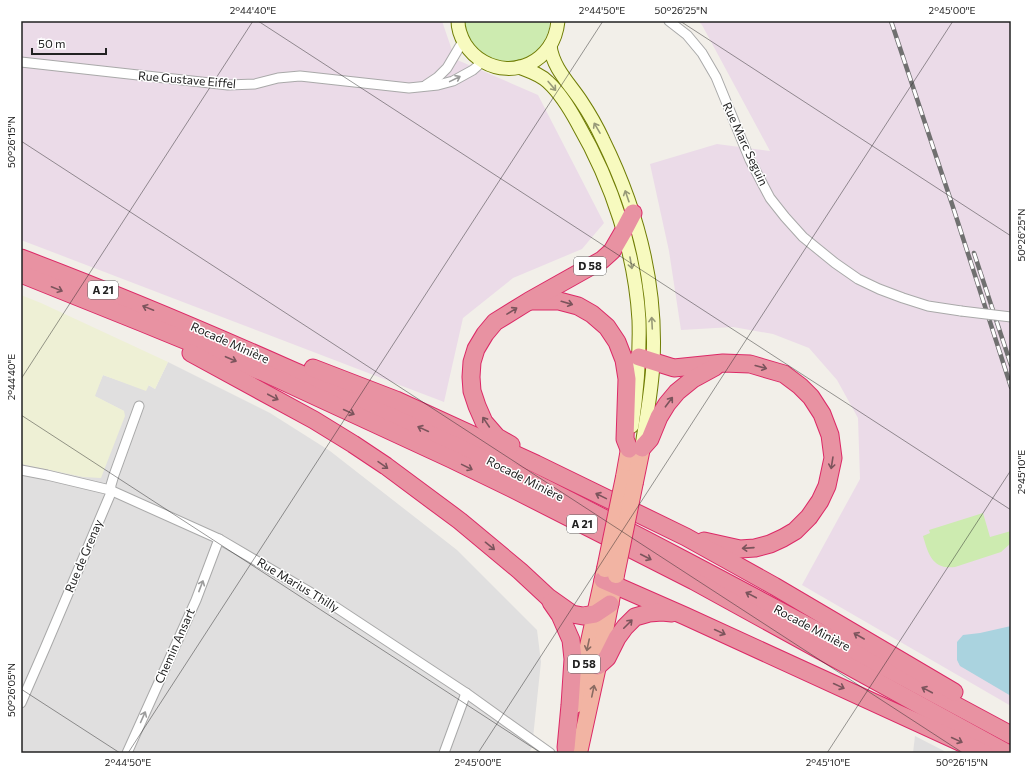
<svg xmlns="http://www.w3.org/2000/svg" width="1032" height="774" viewBox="0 0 1032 774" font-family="Commissioner,sans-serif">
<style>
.residential{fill:#e0dfdf}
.industrial{fill:#ebdbe8}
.farmland{fill:#eef0d5}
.grass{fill:#cdebb0}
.water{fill:#aad3df}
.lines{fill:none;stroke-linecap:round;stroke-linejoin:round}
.minor-casing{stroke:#a9a9a9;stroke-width:11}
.secondary-casing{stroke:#707d05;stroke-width:15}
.trunk-casing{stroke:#dc2a67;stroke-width:18}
.motorway-casing{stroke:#dc2a67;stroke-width:19}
.minor{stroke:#fff;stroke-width:9}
.secondary{stroke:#f7fabf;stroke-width:13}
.trunk{stroke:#f2b4a3;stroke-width:16}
.motorway{stroke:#e892a2;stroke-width:17}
.rail-casing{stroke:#707070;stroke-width:4.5}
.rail{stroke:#fff;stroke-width:3;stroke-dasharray:9;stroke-linecap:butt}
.minor-bridge-casing{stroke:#a9a9a9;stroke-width:11;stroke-linecap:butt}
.trunk-bridge-casing{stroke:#dc2a67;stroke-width:18;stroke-linecap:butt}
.minor-bridge{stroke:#fff;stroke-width:9}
.trunk-bridge{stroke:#f2b4a3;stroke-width:16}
.oneway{stroke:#9c9c9c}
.oneway2{stroke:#979978}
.oneway3{stroke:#7b545c}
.oneway4{stroke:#8a6b62}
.ticks{fill:none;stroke:#222;stroke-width:1;stroke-opacity:0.45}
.labels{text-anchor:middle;stroke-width:3;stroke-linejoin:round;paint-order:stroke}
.shield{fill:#fff;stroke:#646464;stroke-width:1}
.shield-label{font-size:11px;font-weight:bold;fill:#222}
.street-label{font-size:12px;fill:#222;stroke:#fff}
.neatline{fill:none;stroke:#222;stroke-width:1.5}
.ticks-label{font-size:10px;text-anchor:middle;fill:#222}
</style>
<rect width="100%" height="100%" fill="#f2efe9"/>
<g class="residential">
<path d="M168 362 270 413 330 451 457 550 537 630 541 662 532 747 529 753H21V464H25L124 411 94 396 103 375 146 390 148 385 155 389Z"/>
<path d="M915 736 948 753H913Z"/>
</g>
<g class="industrial">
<path d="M21 21H442L455 59 538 95 604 223 582 249 513 278 463 318 444 402 21 240Z"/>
<path d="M698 21H1011V310L1004 312 1011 314V706L802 585 860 479 858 418 837 380 809 348 773 334 733 327 681 330 669 251 650 164 717 144 770 151 702 25Z"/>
</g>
<path class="farmland" d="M21 295 41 303 168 362 155 389 149 385 146 391 103 375 95 396 124 411 125 416 101 478 83 477 21 464Z"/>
<g class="grass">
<path d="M464 21H550C549 50 518 71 491 59 486 57 482 53 479 50 470 43 464 33 464 21Z"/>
<path d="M983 513 990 537 1011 531V543L1001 552 955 567C932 570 928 553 923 536L930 533 929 530Z"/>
</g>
<path class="water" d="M1011 626V696L960 666 957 660V642L963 635 980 633Z"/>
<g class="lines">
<g class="minor-casing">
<g id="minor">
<path d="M669 21 687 35 702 53 716 77 750 160 770 198 785 217 803 237 835 263 858 279 879 289 903 298 928 306 961 311"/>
<path d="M21 62 228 85 255 84 278 78 300 76 409 88 438 85 453 81 473 70 482 62"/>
<path d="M426 85 438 77 447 68 463 41"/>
<path d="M21 470 47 475 110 490 219 539 337 608 466 693 550 753"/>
<path d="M21 703 45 648 110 495 111 485 114 475 139 406"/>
<path d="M127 753 196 600 219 539"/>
<path d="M444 753 466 693"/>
</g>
</g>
<g class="secondary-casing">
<g id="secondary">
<path d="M458 21C458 29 461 37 465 44 485 75 528 77 549 47 554 40 557 30 558 21"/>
<path d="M550 46C553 68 569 83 581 101 589 113 597 127 603 140 637 209 657 285 653 362 652 390 646 418 642 446"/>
<path d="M519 67C529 71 540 74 548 82 559 92 571 111 578 124 612 183 635 252 639 320 640 355 637 391 632 426"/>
</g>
</g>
<g class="trunk-casing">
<g id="trunk">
<path d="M624 477 629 449"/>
<path d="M635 482 642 448"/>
<path d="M575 705 605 569"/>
<path d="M579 753 598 666 616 575"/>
</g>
</g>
<g class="motorway-casing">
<g id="motorway">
<path d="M21 258C111 292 199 329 287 368 344 393 401 418 458 445 645 536 828 637 1011 735"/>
<path d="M21 274 143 323 265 373 451 459 513 489 694 581 1007 753"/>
<path d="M531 301H559L578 306 592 314 607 327 617 342 624 360 627 379 625 439 629 449"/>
<path d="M191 353 314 420 353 444 386 466 460 521 520 571 548 597 572 614 583 616 595 614 610 604"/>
<path d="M639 357 674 368 723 363 750 364 784 374 800 386 811 397 822 414 830 435 833 458 827 486 820 501 809 517 795 531 783 538 770 544 755 548 740 549 704 541"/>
<path d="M313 368 396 400 536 464 686 537 774 586 954 692"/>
<path d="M511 445 497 437 484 422 477 406 472 391 471 377 472 362 476 349 485 334 495 322 529 301 602 260 612 251 623 232 633 213"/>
<path d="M642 448 650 439 659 417 667 404 677 392 693 379 715 367"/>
<path d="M603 580 685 616 984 753"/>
<path d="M551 602 560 615 571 640 573 659 570 705 566 748"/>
<path d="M598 666 607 658 617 638 625 627 635 617 649 613 662 612 672 613"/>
</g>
</g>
<use href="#minor" class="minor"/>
<use href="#secondary" class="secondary"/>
<use href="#trunk" class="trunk"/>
<use href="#motorway" class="motorway"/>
<g class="rail-casing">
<g id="rail">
<path d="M891 21 952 204 1011 387"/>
<path d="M974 253 1011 365"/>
</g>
</g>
<use href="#rail" class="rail"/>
<g class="minor-bridge-casing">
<path id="minor-bridge" d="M961 311 1011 317"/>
</g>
<g class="trunk-bridge-casing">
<g id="trunk-bridge">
<path d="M605 569 624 477"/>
<path d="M616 575 635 482"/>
</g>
</g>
<use href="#minor-bridge" class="minor-bridge"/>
<use href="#trunk-bridge" class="trunk-bridge"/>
</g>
<defs><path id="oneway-shaft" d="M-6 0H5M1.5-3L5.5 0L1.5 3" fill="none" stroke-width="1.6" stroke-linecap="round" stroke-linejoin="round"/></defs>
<g class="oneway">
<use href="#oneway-shaft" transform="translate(455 79) rotate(-26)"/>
<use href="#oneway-shaft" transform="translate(201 586) rotate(-69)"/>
<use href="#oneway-shaft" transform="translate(143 717) rotate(-66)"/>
</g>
<g class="oneway2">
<use href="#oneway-shaft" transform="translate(552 86) rotate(50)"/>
<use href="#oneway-shaft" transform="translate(597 128) rotate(-120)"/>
<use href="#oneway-shaft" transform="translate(627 196) rotate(-109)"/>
<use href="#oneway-shaft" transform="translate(631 263) rotate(80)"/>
<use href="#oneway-shaft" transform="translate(652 323) rotate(-93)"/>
</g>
<g class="oneway3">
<use href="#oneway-shaft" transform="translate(57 289) rotate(22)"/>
<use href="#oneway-shaft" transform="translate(567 303) rotate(16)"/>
<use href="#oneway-shaft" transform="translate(148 308) rotate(-158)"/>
<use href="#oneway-shaft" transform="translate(512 311) rotate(-32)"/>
<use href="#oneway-shaft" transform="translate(231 359) rotate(23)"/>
<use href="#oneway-shaft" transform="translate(761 367) rotate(15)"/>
<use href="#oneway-shaft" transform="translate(273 397) rotate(28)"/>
<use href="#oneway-shaft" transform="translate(669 402) rotate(-53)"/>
<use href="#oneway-shaft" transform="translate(349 412) rotate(25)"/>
<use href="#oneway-shaft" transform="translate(486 422) rotate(-124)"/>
<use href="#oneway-shaft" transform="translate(423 429) rotate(-155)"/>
<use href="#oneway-shaft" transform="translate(832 463) rotate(99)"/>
<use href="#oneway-shaft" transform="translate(383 465) rotate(35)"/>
<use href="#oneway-shaft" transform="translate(467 467) rotate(26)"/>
<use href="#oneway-shaft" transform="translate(601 496) rotate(-154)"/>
<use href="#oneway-shaft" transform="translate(490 546) rotate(39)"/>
<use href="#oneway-shaft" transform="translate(748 548) rotate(176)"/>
<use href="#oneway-shaft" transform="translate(646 557) rotate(27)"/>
<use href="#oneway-shaft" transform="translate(751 595) rotate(-152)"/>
<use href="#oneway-shaft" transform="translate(628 624) rotate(-45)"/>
<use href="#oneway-shaft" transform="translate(720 632) rotate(25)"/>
<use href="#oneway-shaft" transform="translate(859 636) rotate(-150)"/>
<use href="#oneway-shaft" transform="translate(839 686) rotate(25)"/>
<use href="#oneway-shaft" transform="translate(927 690) rotate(-152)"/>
<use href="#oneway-shaft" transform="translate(957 740) rotate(25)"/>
</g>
<g class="oneway4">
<use href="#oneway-shaft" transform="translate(588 645) rotate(102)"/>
<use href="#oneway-shaft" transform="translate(593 691) rotate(-78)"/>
</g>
<path class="ticks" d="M258 21 1011 510M680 21 1011 236M21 141 963 753M21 379 253 21M21 415 541 753M21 689 120 753M128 753 603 21M478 753 953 21M827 753 1011 470"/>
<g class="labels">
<g class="shield">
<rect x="574" y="257" width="32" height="18" rx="3"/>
<rect x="88" y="281" width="30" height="18" rx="3"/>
<rect x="567" y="515" width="30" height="18" rx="3"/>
<rect x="568" y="655" width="32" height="18" rx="3"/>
</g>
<g class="shield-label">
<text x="590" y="270">D 58</text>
<text x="103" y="294">A 21</text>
<text x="582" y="528">A 21</text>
<text x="584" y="668">D 58</text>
</g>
<g class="street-label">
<text transform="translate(187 80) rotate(5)" y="4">Rue Gustave Eiffel</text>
<text transform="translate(745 144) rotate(65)" y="4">Rue Marc Seguin</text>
<text transform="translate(230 343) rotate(24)" y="4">Rocade Minière</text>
<text transform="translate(525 479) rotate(27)" y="4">Rocade Minière</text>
<text transform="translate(84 556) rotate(-67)" y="4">Rue de Grenay</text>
<text transform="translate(298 585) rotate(31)" y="4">Rue Marius Thilly</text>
<text transform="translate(812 628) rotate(28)" y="4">Rocade Minière</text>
<text transform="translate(175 646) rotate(-66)" y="4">Chemin Ansart</text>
</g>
</g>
<rect width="1032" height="774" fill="none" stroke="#ffffff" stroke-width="44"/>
<path d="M32 48v6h74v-6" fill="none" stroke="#222222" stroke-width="2"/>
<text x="38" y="48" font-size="12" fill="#222222" stroke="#ffffff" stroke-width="3" paint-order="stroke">50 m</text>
<rect x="22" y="22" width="988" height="730" class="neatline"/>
<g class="ticks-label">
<text x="253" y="14">2°44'40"E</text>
<text x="602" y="14">2°44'50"E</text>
<text x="681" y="14">50°26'25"N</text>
<text x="952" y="14">2°45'00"E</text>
<text transform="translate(11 142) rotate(-90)" y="4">50°26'15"N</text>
<text transform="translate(1021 235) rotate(-90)" y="4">50°26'25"N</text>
<text transform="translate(11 377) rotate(-90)" y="4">2°44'40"E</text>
<text transform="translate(1021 472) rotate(-90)" y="4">2°45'10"E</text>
<text transform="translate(11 690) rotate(-90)" y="4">50°26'05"N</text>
<text x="128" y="766">2°44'50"E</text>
<text x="478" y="766">2°45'00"E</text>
<text x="828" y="766">2°45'10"E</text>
<text x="962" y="766">50°26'15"N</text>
</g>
</svg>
